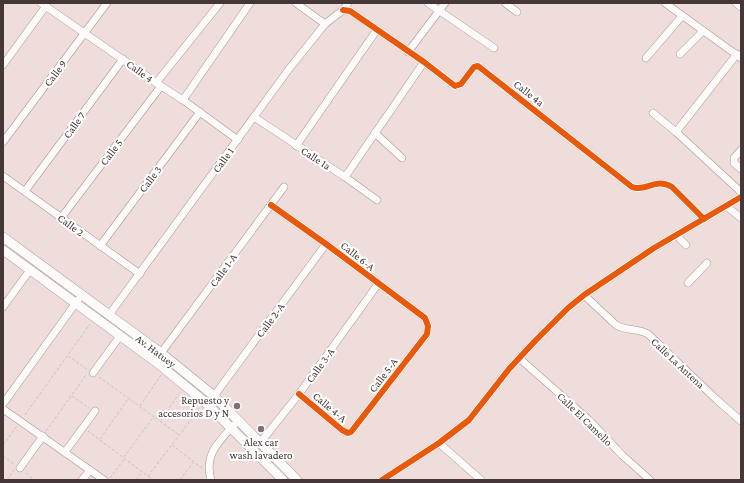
<svg xmlns="http://www.w3.org/2000/svg" width="744" height="483" viewBox="0 0 744 483" font-family="'Crimson Pro',serif">
<style>
.lines{fill:none;stroke-linecap:round;stroke-linejoin:round}
.minor-casing{stroke:#a49796;stroke-width:8}
.major-casing{stroke:#a49796;stroke-width:10}
.path{stroke:#c8c2c1;stroke-width:1;stroke-dasharray:3 2;stroke-linecap:butt}
.minor{stroke:#fdfafa;stroke-width:7}
.major{stroke:#fdfafa;stroke-width:9}
.cycleway-casing{stroke:#fff;stroke-width:8}
.cycleway{stroke:#e8590c;stroke-width:6}
.poi-dot{fill:#807170;stroke:#fff;stroke-width:1.5}
.labels{text-anchor:middle;stroke-width:4;stroke-linejoin:round;paint-order:stroke}
.street-label{font-size:11px;fill:#443736;stroke:#fff}
.poi-label{font-size:11px;fill:#443736;stroke:#fff;text-anchor:end}
</style>
<rect width="100%" height="100%" fill="#efdddb"/>
<g class="lines">
<g class="minor-casing">
<g id="minor">
<path d="M41 3 161 86 183 100 238 140"/>
<path d="M296 3 325 24"/>
<path d="M428 3 494 48"/>
<path d="M505 3 517 12"/>
<path d="M665 3 741 58"/>
<path d="M736 3 741 7"/>
<path d="M343 10 350 11 424 62 455 86 461 84 474 67 478 66 632 187C646 192 656 177 672 187L704 219"/>
<path d="M408 52 445 3"/>
<path d="M680 54 703 31"/>
<path d="M646 58 682 16"/>
<path d="M3 65 46 6"/>
<path d="M156 83 220 3"/>
<path d="M183 100 250 3"/>
<path d="M653 113 676 132 741 192"/>
<path d="M254 117 345 177 377 200"/>
<path d="M676 132 737 54"/>
<path d="M375 133 402 158"/>
<path d="M3 142 107 3"/>
<path d="M296 146 376 31"/>
<path d="M741 150 734 158V163L741 169"/>
<path d="M3 176 140 274"/>
<path d="M345 177 424 62"/>
<path d="M25 191 123 59"/>
<path d="M271 205 326 244 425 318 428 326 427 334 351 432 348 433 342 430 299 394"/>
<path d="M726 206 741 218"/>
<path d="M61 218 161 86"/>
<path d="M676 235 686 245"/>
<path d="M100 246 200 112"/>
<path d="M688 283 707 263"/>
<path d="M584 295 616 325C625 331 638 328 648 334L717 400 741 421"/>
<path d="M3 307 30 270"/>
<path d="M109 315 289 69 325 24 343 10 348 3"/>
<path d="M161 353 284 187"/>
<path d="M519 358 589 420 622 455 650 480"/>
<path d="M93 373 120 336"/>
<path d="M214 396 326 244"/>
<path d="M3 404 78 300"/>
<path d="M3 409 104 480"/>
<path d="M260 443 299 394 378 284"/>
<path d="M439 443 481 480"/>
<path d="M65 452 95 411"/>
<path d="M20 468 43 436"/>
<path d="M82 480 90 470"/>
<path d="M211 480C204 455 218 442 234 425"/>
<path d="M382 480 439 443 469 420 509 369 535 341 568 308 584 295 654 248 741 197"/>
</g>
</g>
<g class="major-casing">
<g id="major">
<path d="M3 237 161 353 214 396 297 480"/>
<path d="M3 250 156 362 205 402 283 480"/>
</g>
</g>
<g class="path">
<path d="M68 356 87 369"/>
<path d="M99 377 179 435"/>
<path d="M72 396 89 408"/>
<path d="M140 406 161 375"/>
<path d="M25 415 90 324"/>
<path d="M161 420 180 392"/>
<path d="M46 431 86 375"/>
<path d="M88 431 153 480"/>
<path d="M100 439 128 399"/>
<path d="M3 445 17 426"/>
<path d="M172 445 203 469"/>
<path d="M3 456 14 464"/>
<path d="M124 457 154 416"/>
<path d="M26 473 34 480"/>
<path d="M148 476 200 408"/>
<path d="M110 478 125 458"/>
<path d="M7 480 14 470"/>
<path d="M136 480 142 472"/>
<path d="M180 480 193 463"/>
</g>
<use href="#minor" class="minor"/>
<use href="#major" class="major"/>
<g class="cycleway-casing">
<g id="cycleway">
<path d="M343 10 350 11 424 62 455 86 461 84 474 67 478 66 632 187C646 192 656 177 672 187L704 219"/>
<path d="M271 205 326 244 425 318 428 326 427 334 351 432 348 433 342 430 299 394"/>
<path d="M382 480 439 443 469 420 509 369 535 341 568 308 584 295 654 248 741 197"/>
</g>
</g>
<use href="#cycleway" class="cycleway"/>
</g>
<g class="poi-dot">
<circle cx="237" cy="406" r="4"/>
<circle cx="261" cy="429" r="4"/>
</g>
<g class="labels">
<g class="street-label">
<text transform="translate(140 71) rotate(36)" y="4">Calle 4</text>
<text transform="translate(55 73) rotate(-53)" y="4">Calle 9</text>
<text transform="translate(529 93) rotate(38)" y="4">Calle 4a</text>
<text transform="translate(74 125) rotate(-54)" y="4">Calle 7</text>
<text transform="translate(111 152) rotate(-53)" y="4">Calle 5</text>
<text transform="translate(316 158) rotate(33)" y="4">Calle 1a</text>
<text transform="translate(223 160) rotate(-54)" y="4">Calle 1</text>
<text transform="translate(150 179) rotate(-53)" y="4">Calle 3</text>
<text transform="translate(71 225) rotate(36)" y="4">Calle 2</text>
<text transform="translate(358 256) rotate(38)" y="4">Calle 6-A</text>
<text transform="translate(223 270) rotate(-54)" y="4">Calle 1-A</text>
<text transform="translate(270 320) rotate(-53)" y="4">Calle 2-A</text>
<text transform="translate(156 351) rotate(37)" y="4">Av. Hatuey</text>
<text transform="translate(678 363) rotate(43)" y="4">Calle La Antena</text>
<text transform="translate(320 365) rotate(-54)" y="4">Calle 3-A</text>
<text transform="translate(383 375) rotate(-53)" y="4">Calle 5-A</text>
<text transform="translate(330 407) rotate(40)" y="4">Calle 4-A</text>
<text transform="translate(585 419) rotate(44)" y="4">Calle El Camello</text>
</g>
<g class="poi-label">
<text x="229" y="404">Repuesto y<tspan x="229" dy="13">accesorios D y N</tspan></text>
<text x="261" y="446" text-anchor="middle">Alex car<tspan x="261" dy="13">wash lavadero</tspan></text>
</g>
</g>
<rect width="744" height="483" fill="none" stroke="#443736" stroke-width="8"/>
</svg>
